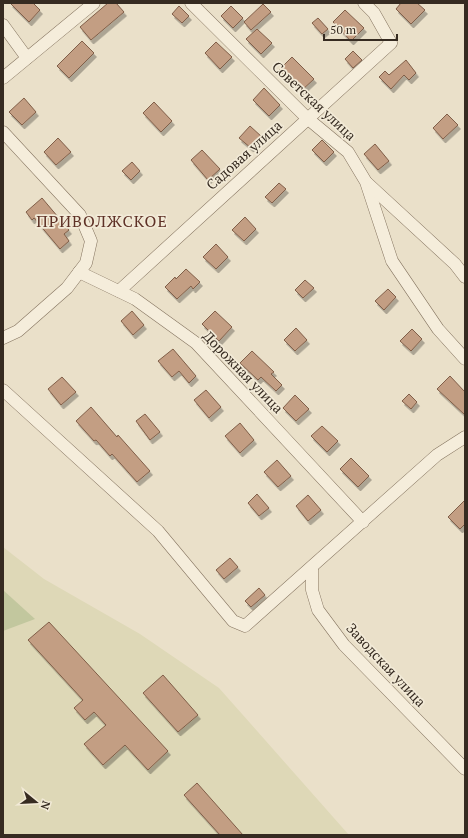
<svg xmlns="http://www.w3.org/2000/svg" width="468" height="838" viewBox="0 0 468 838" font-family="'PT Serif',serif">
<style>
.farmland{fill:#ded8b7}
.green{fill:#c2c79e}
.building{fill:#c39e83;stroke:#805e48;filter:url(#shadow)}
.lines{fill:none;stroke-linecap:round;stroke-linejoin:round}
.minor-casing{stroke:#84735f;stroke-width:13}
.minor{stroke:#f5eddb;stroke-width:12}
.labels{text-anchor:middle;stroke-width:3.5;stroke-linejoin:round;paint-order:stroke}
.street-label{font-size:14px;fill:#362b21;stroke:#f2ead7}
.quarter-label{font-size:16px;letter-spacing:1px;fill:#5e3126;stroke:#f2ead7}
</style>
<defs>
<filter id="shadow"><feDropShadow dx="2.5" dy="4" stdDeviation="0" flood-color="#0004"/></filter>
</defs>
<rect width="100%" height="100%" fill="#eae0c9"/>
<path class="farmland" d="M3 547 44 579 140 634 219 688 349 835H3Z"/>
<path class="green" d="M3 590 35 619 3 631Z"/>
<g class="building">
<path d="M10 3H33L40 10 29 22Z"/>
<path d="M108 3H116L124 12 91 40 80 27Z"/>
<path d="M401 3H417L425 10 411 24 396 9Z"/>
<path d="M263 4 271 12 251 30 244 22Z"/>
<path d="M179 6 189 16 182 23 172 14Z"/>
<path d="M231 6 243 18 233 28 221 16Z"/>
<path d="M345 10 364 28 351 41 333 22Z"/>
<path d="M318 18 328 29 322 34 312 23Z"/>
<path d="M257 29 272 43 261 54 246 39Z"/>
<path d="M82 41 94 53 69 78 57 66Z"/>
<path d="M216 42 232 57 220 69 205 53Z"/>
<path d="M353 51 362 60 353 68 345 59Z"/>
<path d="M292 57 314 79 301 91 279 70Z"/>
<path d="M406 60 416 73 409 80 404 75 391 89 379 77 385 71 389 75Z"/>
<path d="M264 88 280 105 269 116 253 100Z"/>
<path d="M24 98 36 112 22 125 9 112Z"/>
<path d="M154 102 172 121 161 132 143 113Z"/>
<path d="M447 114 458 125 443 139 433 128Z"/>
<path d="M250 126 262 137 251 148 239 138Z"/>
<path d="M58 138 71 152 56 165 44 152Z"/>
<path d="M322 140 334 152 324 162 312 150Z"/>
<path d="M375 144 389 161 378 170 364 154Z"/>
<path d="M202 150 220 169 208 180 191 160Z"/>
<path d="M132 162 140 171 131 180 122 171Z"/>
<path d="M279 183 286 189 272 203 265 197Z"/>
<path d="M42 198 69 230 64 234 69 241 60 249 34 218 32 220 26 212Z"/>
<path d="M245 217 256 229 244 241 232 230Z"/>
<path d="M216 244 228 257 216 269 203 257Z"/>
<path d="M186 269 200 282 193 289 191 286 177 299 165 287 175 277 176 279Z"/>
<path d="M305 280 314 288 303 298 295 290Z"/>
<path d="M388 289 396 297 384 310 375 301Z"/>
<path d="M132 311 144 325 133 335 121 321Z"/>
<path d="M215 311 232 327 219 341 202 324Z"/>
<path d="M296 328 307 340 295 351 284 340Z"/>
<path d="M412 329 422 339 411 351 400 341Z"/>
<path d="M173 349 196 376 189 383 179 371 172 377 158 361Z"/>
<path d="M252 351 274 372 271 374 282 385 276 391 261 377 258 380 240 363Z"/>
<path d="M450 376 465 392V415L437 389Z"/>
<path d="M62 377 76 392 61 405 48 389Z"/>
<path d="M206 390 221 407 209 418 194 400Z"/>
<path d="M409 394 417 402 411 409 402 401Z"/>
<path d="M295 395 309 409 296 421 283 408Z"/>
<path d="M91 407 117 437 118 435 150 471 137 482 112 454 110 456 96 440 94 441 76 421Z"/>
<path d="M145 414 160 432 150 440 136 421Z"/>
<path d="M240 423 254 440 240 453 225 436Z"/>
<path d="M322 426 338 441 327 452 311 436Z"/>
<path d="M351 458 369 476 358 487 340 469Z"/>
<path d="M277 460 291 476 278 487 264 472Z"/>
<path d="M257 494 269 508 259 516 248 503Z"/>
<path d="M308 495 321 510 308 521 296 506Z"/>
<path d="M465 500V524L460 529 448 517Z"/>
<path d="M230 558 238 567 224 579 216 570Z"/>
<path d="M259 588 265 595 251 607 245 601Z"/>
<path d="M49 622 168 751 148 770 125 745 103 765 84 744 106 725 94 712 85 720 74 708 83 700 28 640Z"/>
<path d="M163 675 198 715 178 732 143 693Z"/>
<path d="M197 783 243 835H220L184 795Z"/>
</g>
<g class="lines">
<g class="minor-casing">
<g id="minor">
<path d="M191 3 307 118 348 152 366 182 392 261 438 329 465 359"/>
<path d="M3 25 27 58"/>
<path d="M3 78 94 3"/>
<path d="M3 132 80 215 91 241 86 263 67 288 18 331 3 338"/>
<path d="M367 183 455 264 465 277"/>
<path d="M79 272 135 299 196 343 363 522"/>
<path d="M119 291 391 43 374 13 364 3"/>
<path d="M3 390 158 531 233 621 245 626 437 455 465 437"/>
<path d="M312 568V590L318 610 344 645 465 769"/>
</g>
</g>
<use href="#minor" class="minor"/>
</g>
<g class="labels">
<g class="street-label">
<text transform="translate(314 101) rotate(43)" y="5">Советская улица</text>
<text transform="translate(244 155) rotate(-42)" y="5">Садовая улица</text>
<text transform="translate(243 372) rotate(46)" y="5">Дорожная улица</text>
<text transform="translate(386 665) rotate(47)" y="5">Заводская улица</text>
</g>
<g class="quarter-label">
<text x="102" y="227">ПРИВОЛЖСКОЕ</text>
</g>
</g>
<rect width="468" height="838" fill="none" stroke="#362b21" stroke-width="8"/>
<g transform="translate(36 802) rotate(108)" stroke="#f2ead7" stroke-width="3" paint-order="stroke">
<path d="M0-3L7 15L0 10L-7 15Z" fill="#362b21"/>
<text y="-6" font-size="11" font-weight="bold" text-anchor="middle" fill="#362b21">N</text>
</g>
<path d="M324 34v6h73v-6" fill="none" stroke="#362b21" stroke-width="2"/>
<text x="330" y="34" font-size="12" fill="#362b21" stroke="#f2ead7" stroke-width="3" paint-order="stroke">50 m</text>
</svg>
